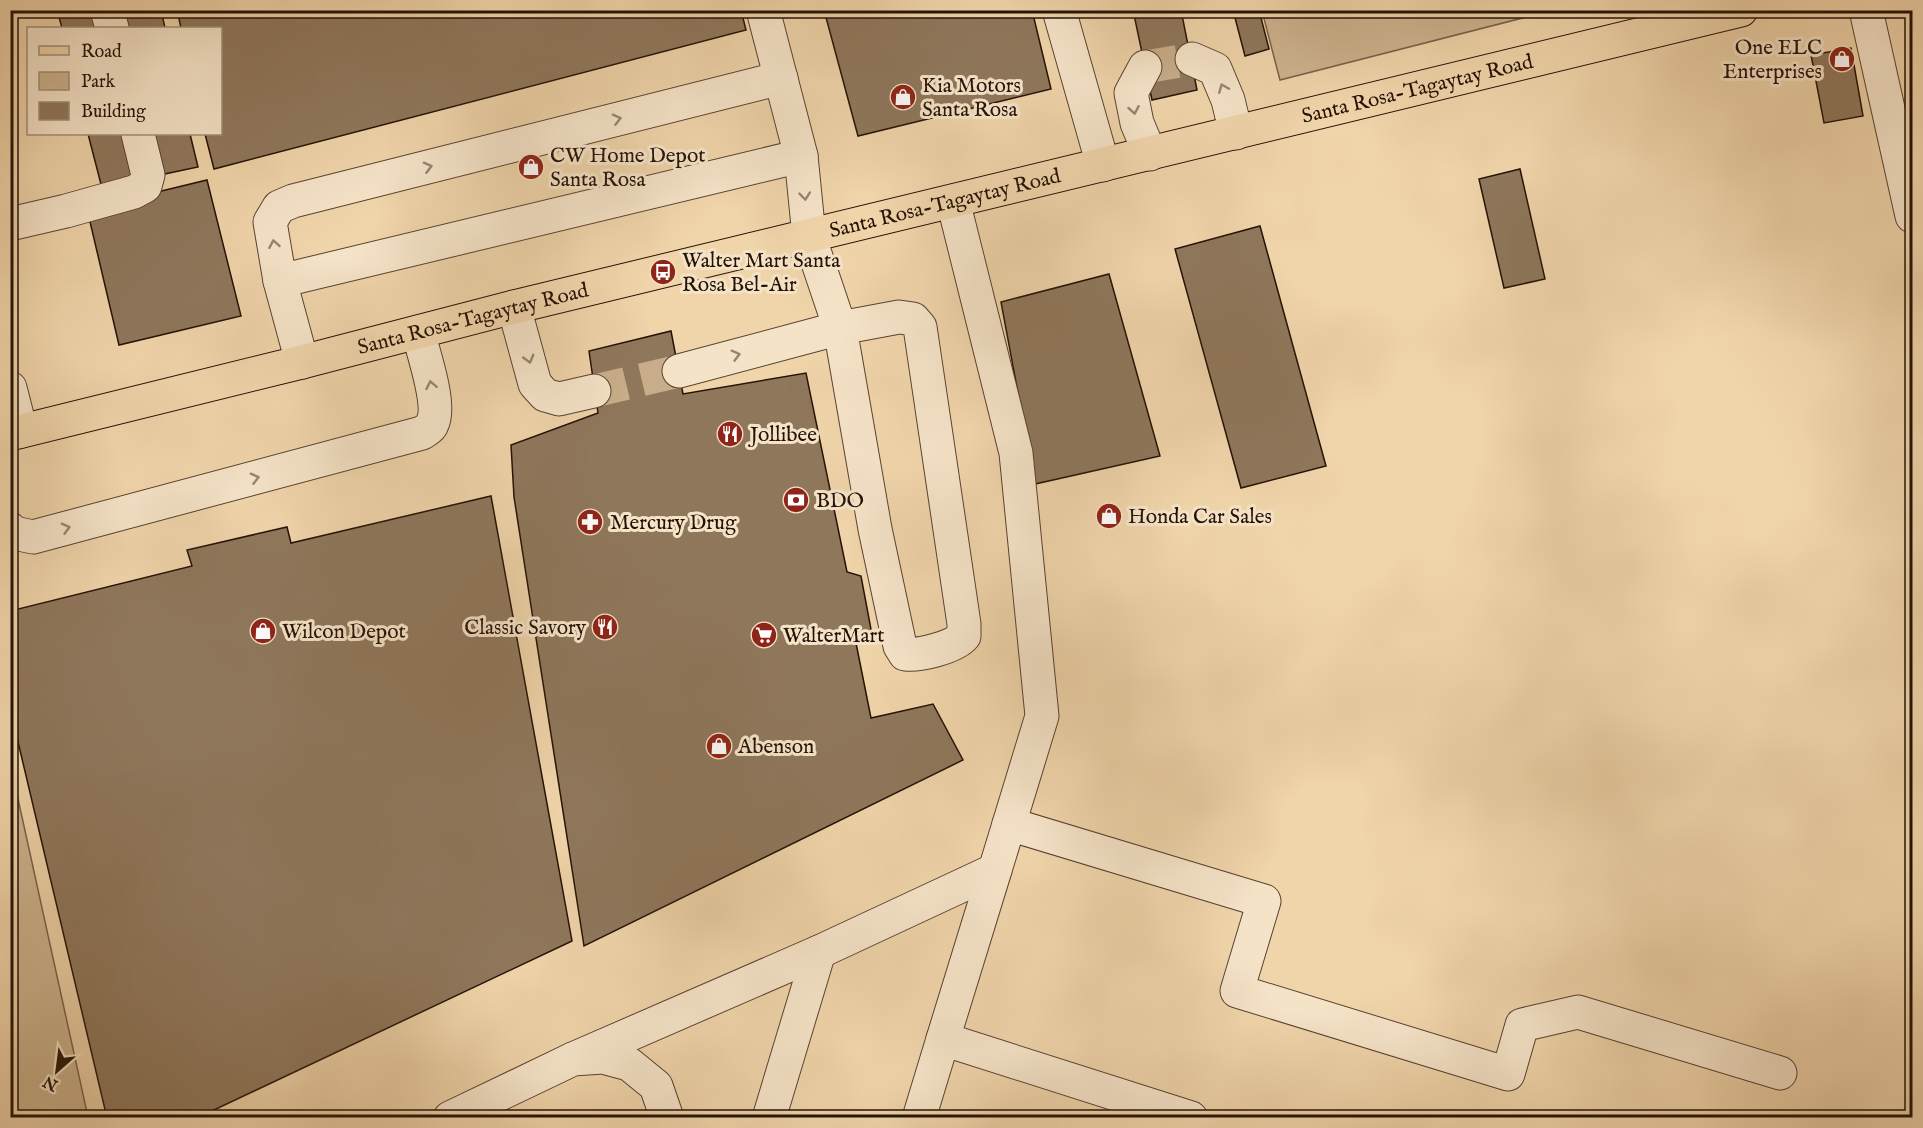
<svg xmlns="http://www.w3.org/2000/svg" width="1923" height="1128" viewBox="0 0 1923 1128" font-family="'IM FELL English',serif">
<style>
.green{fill:#cdb38e;stroke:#79624a;stroke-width:1.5}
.building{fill:#8f775c;stroke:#251207;stroke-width:1.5}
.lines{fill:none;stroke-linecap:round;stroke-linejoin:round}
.minor-tunnel{stroke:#c7ad89;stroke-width:33;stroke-dasharray:33 16;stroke-linecap:butt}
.minor-casing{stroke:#584230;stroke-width:35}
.major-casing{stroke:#251207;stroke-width:35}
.minor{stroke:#f5e3c8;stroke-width:33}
.major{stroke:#f0d4aa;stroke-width:33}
.oneway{stroke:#978571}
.labels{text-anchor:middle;stroke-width:6;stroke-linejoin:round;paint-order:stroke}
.poi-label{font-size:21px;fill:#251207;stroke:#f5e3c8;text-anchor:start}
.street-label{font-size:21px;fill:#251207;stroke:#f5e3c8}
</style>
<rect width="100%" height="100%" fill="#f0d4aa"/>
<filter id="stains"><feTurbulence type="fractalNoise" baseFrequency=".00333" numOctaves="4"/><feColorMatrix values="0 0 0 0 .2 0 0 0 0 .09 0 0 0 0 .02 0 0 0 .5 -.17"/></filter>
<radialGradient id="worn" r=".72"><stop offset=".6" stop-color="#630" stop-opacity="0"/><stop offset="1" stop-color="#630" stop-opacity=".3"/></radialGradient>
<g class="green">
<path d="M1262 11V10L1550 11 1280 80Z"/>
<path d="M10 767H11L88 1117H11Z"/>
</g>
<g class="building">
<path d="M57 10H99L103 28H62Z"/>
<path d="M116 10H161L165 28H120Z"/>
<path d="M177 10H741L746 30 214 169 205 134H220V28H181Z"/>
<path d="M824 10H1032L1051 89 858 136Z"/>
<path d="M1133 10H1181L1197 90 1152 100Z"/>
<path d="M1233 10H1259L1269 49 1245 56Z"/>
<path d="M1851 48 1863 116 1824 123 1811 55Z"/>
<path d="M88 134H130L141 179 102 188Z"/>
<path d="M145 134H190L198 167 155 176Z"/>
<path d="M1520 169 1545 279 1504 288 1479 179Z"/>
<path d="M207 180 241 316 119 345 87 209Z"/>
<path d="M1260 226 1326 466 1241 488 1175 249Z"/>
<path d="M1109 274 1160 456 1035 484 1001 302Z"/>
<path d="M671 331 683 394 806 373 847 572 861 576 873 640 856 643 871 718 933 704 963 760 584 946 514 497 511 445 598 413 589 351Z"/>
<path d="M491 496 572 941 197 1118H107L10 708V611L192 566 187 550 287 527 291 543Z"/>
</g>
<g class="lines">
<g class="minor-tunnel">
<path d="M1145 67 1192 59"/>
<path d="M594 391 679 371"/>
</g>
<g class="minor-casing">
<g id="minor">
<path d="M107 10 112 28"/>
<path d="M1059 10 1103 165"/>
<path d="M1866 10 1912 216"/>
<path d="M1192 59 1215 69 1228 100 1236 133"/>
<path d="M1145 67 1131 93 1137 123 1150 154"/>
<path d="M10 224 66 211 134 192 145 186 148 175 138 134"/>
<path d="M280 281 801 156"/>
<path d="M514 307 535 384 545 395 559 399 594 391"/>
<path d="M302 362 280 281 270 222 279 207 293 201 781 78"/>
<path d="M679 371 840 328 899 317 913 319 920 327 964 624V636C955 647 919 656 905 654L900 646 875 529 840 328 809 236 801 156 763 10"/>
<path d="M10 388 21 431"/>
<path d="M10 529 14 533 33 537 422 433C425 431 431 428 432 424 442 406 423 352 418 332"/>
<path d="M1009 824 1264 901 1237 991 1508 1074 1522 1025 1578 1012 1780 1073"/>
<path d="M995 870 943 1039 1191 1118"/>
<path d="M573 1059 819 952 995 870 1042 716 1016 453 953 201"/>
<path d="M450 1118 573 1059 603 1057 629 1064 656 1086 667 1118"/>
<path d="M769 1118 819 952"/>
<path d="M919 1118 943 1039"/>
</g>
</g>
<g class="major-casing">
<g id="major">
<path id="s1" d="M10 434 302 362 514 307 1741 10"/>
</g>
</g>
<use href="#minor" class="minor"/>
<use href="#major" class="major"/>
</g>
<defs><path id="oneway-chevron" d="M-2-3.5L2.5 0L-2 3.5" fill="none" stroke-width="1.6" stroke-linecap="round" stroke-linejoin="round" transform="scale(1.5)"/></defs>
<g class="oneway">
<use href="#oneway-chevron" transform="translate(1223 88) rotate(-112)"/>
<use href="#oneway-chevron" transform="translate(1134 110) rotate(80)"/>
<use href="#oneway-chevron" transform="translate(617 119) rotate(-14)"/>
<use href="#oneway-chevron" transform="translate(428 167) rotate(-14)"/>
<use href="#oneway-chevron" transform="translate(805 196) rotate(84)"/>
<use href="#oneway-chevron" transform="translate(274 244) rotate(-100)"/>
<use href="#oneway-chevron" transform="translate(736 355) rotate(-15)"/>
<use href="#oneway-chevron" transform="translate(529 359) rotate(75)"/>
<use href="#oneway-chevron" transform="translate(431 385) rotate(-101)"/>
<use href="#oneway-chevron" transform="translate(255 478) rotate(-15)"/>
<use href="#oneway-chevron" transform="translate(66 528) rotate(-15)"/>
</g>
<defs>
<g id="shop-disc" transform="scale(1.35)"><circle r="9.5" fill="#8f2418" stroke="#f5e3c8"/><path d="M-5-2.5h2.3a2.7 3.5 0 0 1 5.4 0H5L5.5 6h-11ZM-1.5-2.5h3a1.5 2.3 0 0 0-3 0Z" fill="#fff"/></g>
<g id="bus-disc" transform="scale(1.35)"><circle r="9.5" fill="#8f2418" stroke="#f5e3c8"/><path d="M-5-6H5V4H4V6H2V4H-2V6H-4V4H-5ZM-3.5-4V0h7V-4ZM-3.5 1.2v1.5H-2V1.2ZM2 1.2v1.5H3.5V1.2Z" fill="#fff"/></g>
<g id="restaurant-disc" transform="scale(1.35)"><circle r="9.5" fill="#8f2418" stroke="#f5e3c8"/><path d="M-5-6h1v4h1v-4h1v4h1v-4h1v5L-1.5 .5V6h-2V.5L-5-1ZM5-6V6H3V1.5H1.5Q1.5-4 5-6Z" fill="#fff"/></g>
<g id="bank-disc" transform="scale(1.35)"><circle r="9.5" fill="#8f2418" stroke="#f5e3c8"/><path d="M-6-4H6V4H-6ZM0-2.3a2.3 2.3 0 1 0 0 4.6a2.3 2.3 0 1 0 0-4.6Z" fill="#fff"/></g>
<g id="pharmacy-disc" transform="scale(1.35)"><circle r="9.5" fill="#8f2418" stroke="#f5e3c8"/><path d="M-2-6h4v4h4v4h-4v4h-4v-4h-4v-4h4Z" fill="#fff"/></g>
<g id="supermarket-disc" transform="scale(1.35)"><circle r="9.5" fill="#8f2418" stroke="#f5e3c8"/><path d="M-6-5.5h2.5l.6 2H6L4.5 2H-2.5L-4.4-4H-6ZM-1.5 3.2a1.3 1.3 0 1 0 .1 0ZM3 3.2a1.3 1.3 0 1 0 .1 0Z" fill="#fff"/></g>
</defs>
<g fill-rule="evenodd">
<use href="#shop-disc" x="1842" y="59"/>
<use href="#shop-disc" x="903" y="97"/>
<use href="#shop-disc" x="531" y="167"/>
<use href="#bus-disc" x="663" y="272"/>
<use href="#restaurant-disc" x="730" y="434"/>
<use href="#bank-disc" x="796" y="500"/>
<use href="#shop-disc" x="1109" y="516"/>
<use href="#pharmacy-disc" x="590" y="522"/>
<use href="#restaurant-disc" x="605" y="627"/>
<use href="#shop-disc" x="263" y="631"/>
<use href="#supermarket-disc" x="764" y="635"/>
<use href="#shop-disc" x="719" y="746"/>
</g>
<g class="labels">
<g class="poi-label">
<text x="1822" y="54" text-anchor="end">One ELC<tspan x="1822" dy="24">Enterprises</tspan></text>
<text x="922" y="92">Kia Motors<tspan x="922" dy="24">Santa Rosa</tspan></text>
<text x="550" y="162">CW Home Depot<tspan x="550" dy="24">Santa Rosa</tspan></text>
<text x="682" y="267">Walter Mart Santa<tspan x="682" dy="24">Rosa Bel-Air</tspan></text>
<text x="750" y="441">Jollibee</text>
<text x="816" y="507">BDO</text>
<text x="1128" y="523">Honda Car Sales</text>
<text x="610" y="529">Mercury Drug</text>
<text x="586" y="634" text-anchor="end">Classic Savory</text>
<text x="282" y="638">Wilcon Depot</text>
<text x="783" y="642">WalterMart</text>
<text x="738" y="753">Abenson</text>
</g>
<g class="street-label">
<text dy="7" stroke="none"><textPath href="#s1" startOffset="1449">Santa Rosa-Tagaytay Road</textPath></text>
<text dy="7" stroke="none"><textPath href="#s1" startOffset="963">Santa Rosa-Tagaytay Road</textPath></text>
<text dy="7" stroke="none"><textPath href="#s1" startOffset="477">Santa Rosa-Tagaytay Road</textPath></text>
</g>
</g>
<rect width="1923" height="1128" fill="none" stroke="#f0d4aa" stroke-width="36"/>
<rect x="12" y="12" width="1899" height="1104" fill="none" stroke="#251207" stroke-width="3"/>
<rect x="18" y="18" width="1887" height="1092" fill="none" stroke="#251207" stroke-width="1.5"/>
<rect x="27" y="27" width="195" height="108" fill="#f5e3c8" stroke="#a28f7b" stroke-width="1.5"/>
<rect x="39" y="46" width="30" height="9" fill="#f0d4aa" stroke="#a28f7b" stroke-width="1.5"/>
<text x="81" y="57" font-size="18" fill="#251207">Road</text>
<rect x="39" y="72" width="30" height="18" fill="#cdb38e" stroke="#a28f7b" stroke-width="1.5"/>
<text x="81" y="87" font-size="18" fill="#251207">Park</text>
<rect x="39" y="102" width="30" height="18" fill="#8f775c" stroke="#a28f7b" stroke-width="1.5"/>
<text x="81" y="117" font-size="18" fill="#251207">Building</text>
<g transform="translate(57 1071) rotate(208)" stroke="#f5e3c8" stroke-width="4.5" paint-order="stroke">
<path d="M0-4.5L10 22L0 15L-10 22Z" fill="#251207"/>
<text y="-9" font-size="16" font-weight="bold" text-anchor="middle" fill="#251207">N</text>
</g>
<rect width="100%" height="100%" filter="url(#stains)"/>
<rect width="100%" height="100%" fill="url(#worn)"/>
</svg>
